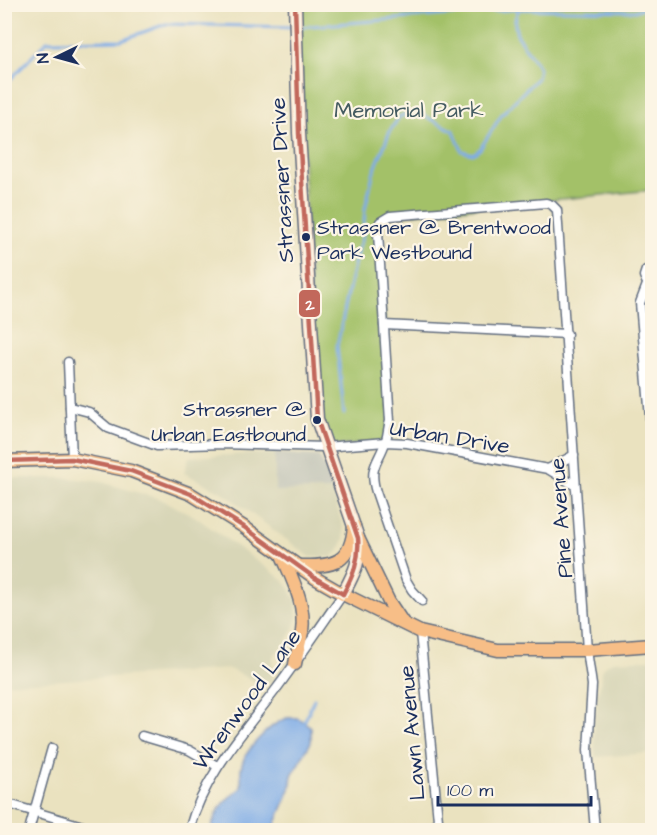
<svg xmlns="http://www.w3.org/2000/svg" width="657" height="835" viewBox="0 0 657 835" font-family="'Architects Daughter',sans-serif">
<style>
.built{fill:#d8d6b7}
.industrial{fill:#c4c6b9}
.green{fill:#a3c168;stroke:#5f7863;stroke-width:1.5}
.water{fill:#7eace7;stroke:#4c6ea2;stroke-width:1.5}
.lines{fill:none;stroke-linecap:round;stroke-linejoin:round}
.stream{stroke:#7eace7;stroke-width:3}
.street-casing{stroke:#636e80;stroke-width:11}
.secondary-casing{stroke:#636e80;stroke-width:15}
.primary-casing{stroke:#636e80;stroke-width:15}
.street{stroke:#fff;stroke-width:8}
.secondary{stroke:#fce5cf;stroke-width:12}
.primary{stroke:#f7be87;stroke-width:12}
.bus-1-casing{stroke:#fcf5e5;stroke-width:9}
.bus-1{stroke:#c2685b;stroke-width:4.5}
.bus-dot{fill:#1b2f5e;stroke:#fcf5e5;stroke-width:2}
.labels{text-anchor:middle;stroke-width:4.5;stroke-linejoin:round;paint-order:stroke}
.bus-label{font-size:20px;fill:#1b2f5e;stroke:#fcf5e5;text-anchor:start}
.park-label{font-size:22px;fill:#445b61;stroke:#fcf5e5}
.street-label{font-size:22px;fill:#1b2f5e;stroke:#fcf5e5}
.line-badge{stroke:#fcf5e5;stroke-width:2}
.badge-label{font-size:16px;text-anchor:middle;font-weight:bold;fill:#fff}
</style>
<rect width="100%" height="100%" fill="#fcf5e5"/>
<filter id="ink" filterUnits="userSpaceOnUse"><feTurbulence type="fractalNoise" baseFrequency=".0167" numOctaves="2"/><feDisplacementMap in="SourceGraphic" scale="12" xChannelSelector="R" yChannelSelector="G"/><feConvolveMatrix kernelMatrix="1 2 1 2 8 2 1 2 1" color-interpolation-filters="sRGB"/></filter>
<filter id="wash" filterUnits="userSpaceOnUse"><feTurbulence type="fractalNoise" baseFrequency=".008" numOctaves="4" result="noise"/><feDisplacementMap in="SourceGraphic" scale="24" xChannelSelector="R" yChannelSelector="G"/><feGaussianBlur stdDeviation="1.35" result="paint"/><feColorMatrix in="noise" values="0 0 0 0 0 0 0 0 0 0 0 0 0 0 0 0 0 1.4 0 .05"/><feComposite in="paint" operator="in"/></filter>
<g filter="url(#wash)">
<rect width="100%" height="100%" fill="#eae2bf"/>
<g class="built">
<path d="M275 453 276 491 332 490 343 528 344 539 339 550 332 557H310L222 492 184 473 189 457Z"/>
<path d="M5 478H69L101 482 160 499 194 516 282 579 290 589 296 601 297 617 294 629 287 641 273 656 272 681 257 682 229 669 5 684Z"/>
<path d="M652 659V753L595 757 594 726 602 671 605 666 613 661Z"/>
</g>
<path class="industrial" d="M275 453 319 456 325 467 332 490 275 491Z"/>
<path class="green" d="M295 5H652V190L390 216 380 222 390 421 385 442 325 447 317 419Z"/>
<path class="water" d="M287 718H298L311 727V742L292 775 290 789 273 830H211C216 810 224 800 241 788 242 782 240 775 241 769 243 751 270 724 287 718Z"/>
<g class="lines">
<g class="stream">
<path d="M299 27 519 9 635 11 652 4"/>
<path d="M4 86 47 41 121 40 166 24 293 27"/>
<path d="M344 414 337 346 355 260 363 234 365 209 373 174 390 131 399 117 406 114 423 115 454 131 462 151 473 154 480 149 502 114 537 78 539 68C528 48 506 33 519 9"/>
<path d="M303 725 314 699"/>
</g>
</g>
</g>
<g filter="url(#ink)">
<g class="lines">
<g class="street-casing">
<g id="street">
<path d="M652 268 646 270 644 276 646 281 652 283"/>
<path d="M648 282 640 303 652 441"/>
<path d="M384 325 567 334"/>
<path d="M68 362 72 459"/>
<path d="M70 407 89 412 108 428 157 446 223 444 325 447 385 442 407 443 548 469 574 485"/>
<path d="M548 469 574 455"/>
<path d="M422 601 412 590 406 580 376 492C368 465 379 463 386 440 388 434 388 427 390 421L378 233 380 222 390 216 546 203 552 205 557 210C568 357 576 503 587 650L592 685 588 750 595 830"/>
<path d="M420 632 439 830"/>
<path d="M142 736 189 750 217 766"/>
<path d="M4 805H12L96 830"/>
<path d="M29 830 52 748"/>
<path d="M189 830C204 775 243 733 277 688 300 657 321 626 343 594"/>
</g>
</g>
<g class="secondary-casing">
<path id="secondary" d="M295 4 299 133 317 419 358 538C362 560 353 575 343 594"/>
</g>
<g class="primary-casing">
<g id="primary">
<path d="M4 461 72 459 131 471 191 494 244 527 315 578 343 594 420 632 498 650H587L652 645"/>
<path d="M358 538 389 602 403 623"/>
<path d="M282 555C292 579 306 604 302 632 300 642 297 653 295 664"/>
<path d="M299 566C334 567 351 563 354 526"/>
</g>
</g>
<use href="#street" class="street"/>
<use href="#secondary" class="secondary"/>
<use href="#primary" class="primary"/>
<g class="bus-1-casing">
<g id="bus-1">
<path d="M295 4 299 133 317 419 358 538C360 559 353 576 343 594"/>
<path d="M4 461 72 459 131 471 191 494 244 527 315 578 343 594"/>
</g>
</g>
<use href="#bus-1" class="bus-1"/>
</g>
</g>
<g class="bus-dot">
<circle cx="306" cy="237" r="5"/>
<circle cx="317" cy="420" r="5"/>
</g>
<g class="labels">
<g class="bus-label">
<text x="317" y="234">Strassner @ Brentwood<tspan x="317" dy="25">Park Westbound</tspan></text>
<text x="306" y="416" text-anchor="end">Strassner @<tspan x="306" dy="25">Urban Eastbound</tspan></text>
</g>
<g class="park-label">
<text x="409" y="117">Memorial Park</text>
</g>
<g class="street-label">
<text transform="translate(281 180) rotate(-93)" y="8">Strassner Drive</text>
<text transform="translate(450 436) rotate(9)" y="8">Urban Drive</text>
<text transform="translate(560 518) rotate(-94)" y="8">Pine Avenue</text>
<text transform="translate(246 699) rotate(-54)" y="8">Wrenwood Lane</text>
<text transform="translate(411 733) rotate(-95)" y="8">Lawn Avenue</text>
</g>
</g>
<rect class="line-badge" x="298" y="289" width="23" height="29" rx="6" fill="#c2685b"/>
<g class="badge-label">
<text x="310" y="310">2</text>
</g>
<rect width="657" height="835" fill="none" stroke="#fcf5e5" stroke-width="24"/>
<g transform="translate(57 57) rotate(265)" stroke="#fcf5e5" stroke-width="4.5" paint-order="stroke">
<path d="M0-4.5L10 22L0 15L-10 22Z" fill="#1b2f5e"/>
<text y="-9" font-size="16" font-weight="bold" text-anchor="middle" fill="#1b2f5e">N</text>
</g>
<path d="M438 796v9h153v-9" fill="none" stroke="#1b2f5e" stroke-width="3"/>
<text x="447" y="796" font-size="18" fill="#1b2f5e" stroke="#fcf5e5" stroke-width="4.5" paint-order="stroke">100 m</text>
</svg>
